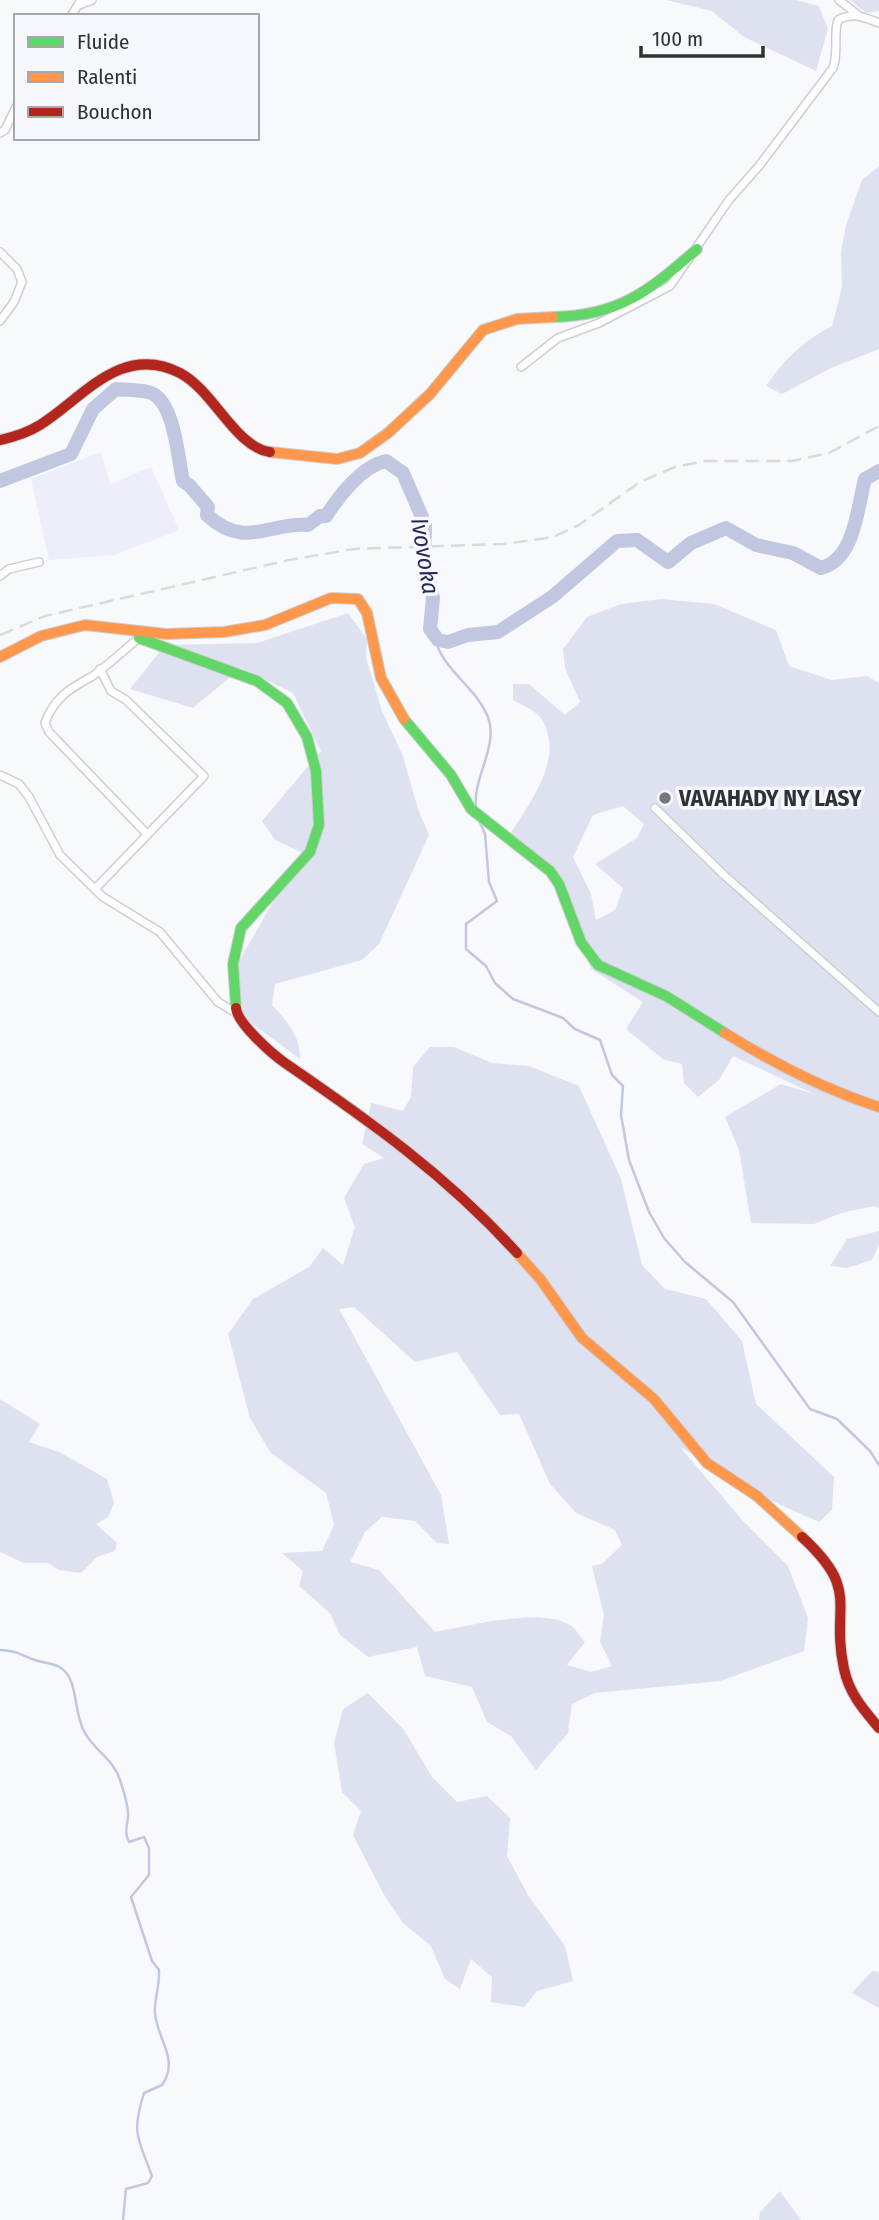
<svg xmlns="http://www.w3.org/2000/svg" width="879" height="2220" viewBox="0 0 879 2220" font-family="'Fira Sans Condensed',sans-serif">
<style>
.built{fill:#eceffa}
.green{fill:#dee1f0;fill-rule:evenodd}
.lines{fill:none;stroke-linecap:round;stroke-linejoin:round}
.stream{stroke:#c1c7e0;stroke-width:2.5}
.river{stroke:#c1c7e0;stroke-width:14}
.street-casing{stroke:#cdced2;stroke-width:10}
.fast-casing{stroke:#cdced2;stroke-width:12}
.slow-casing{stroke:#cdced2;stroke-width:12}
.jam-casing{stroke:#cdced2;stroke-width:12}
.street{stroke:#fefeff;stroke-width:7}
.fast{stroke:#63d668;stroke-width:10}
.slow{stroke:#ff974d;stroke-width:10}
.jam{stroke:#b3261e;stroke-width:10}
.rail{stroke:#dadadb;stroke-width:2.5;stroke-dasharray:14 7;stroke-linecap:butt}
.poi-dot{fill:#76777a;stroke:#f7f8fe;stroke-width:2.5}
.labels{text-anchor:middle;stroke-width:7;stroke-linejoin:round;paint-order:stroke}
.poi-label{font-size:23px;font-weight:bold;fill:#303134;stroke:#f7f8fe;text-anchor:start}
.water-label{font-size:24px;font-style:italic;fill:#232855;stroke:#f7f8fe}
</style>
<rect width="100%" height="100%" fill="#f8f9fd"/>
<path class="built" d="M100 452 111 484 151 467 179 530 115 555 49 560 31 479Z"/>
<g class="green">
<path d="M666 0H796L819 6 828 29 816 71 744 37 712 11Z"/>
<path d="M850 0H879V11L866 13Z"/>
<path d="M879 166V349L831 368 782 394 766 386C785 359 802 342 832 326L842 287 841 252 846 225 862 180Z"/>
<path d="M661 599 714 604 776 630 789 666 832 680 867 676 879 683V1208L874 1206 841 1213 814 1224 751 1223 739 1150 725 1117 781 1084 814 1094 733 1056 719 1080 698 1097 684 1083 682 1064 663 1059 626 1029 643 1002 591 969 559 884 508 838C528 804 567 758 541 718 536 711 522 705 513 700V684H529L565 715 580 702 565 668 563 649 587 617 621 604ZM623 806 644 824 637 838 595 864 623 888 615 910 596 920 591 894 573 857 593 815Z"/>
<path d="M348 613 367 639 366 658 382 711 403 756 418 809 429 835 379 944 362 960 275 984 272 1005C287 1021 301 1037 300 1059L242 1016 236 967 301 852 275 840 262 821 321 751 293 693 241 668 193 708 130 689 165 645 257 643Z"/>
<path d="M430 1047H454L492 1063 529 1066 579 1086 621 1179 642 1265 665 1289 706 1299 742 1341 756 1404 834 1477 832 1510 819 1522 774 1502 680 1447 743 1521 788 1566 808 1618 804 1651 720 1681 595 1693 572 1704 568 1733 536 1770 511 1736 487 1722 472 1687 425 1676 417 1647 368 1657 340 1635 330 1613 299 1586 303 1571 282 1553 322 1551 334 1525 326 1493 270 1452 250 1418 228 1334 253 1299 309 1267 323 1248 343 1265 355 1227 344 1198 364 1164 384 1158 362 1144 371 1103 403 1111 411 1097 413 1067ZM354 1307 415 1362 457 1352 500 1415 519 1414 550 1484 576 1513 615 1530 622 1545 602 1564 592 1566 604 1615 600 1642 612 1666 591 1672 567 1665 585 1642C581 1638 576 1629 570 1625 541 1607 468 1626 435 1632L379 1570 350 1562 365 1532 382 1517 415 1521 437 1543 449 1544 441 1495 339 1309Z"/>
<path d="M879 1231V1244L872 1260 847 1268 830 1266 847 1239Z"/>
<path d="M0 1399 40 1424 29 1442 59 1452 107 1479 114 1503 108 1517 96 1524 117 1543 115 1551 97 1557 81 1573 59 1570 48 1563H24L0 1552Z"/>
<path d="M368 1693 404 1730 432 1777 457 1802 487 1796 510 1818 507 1856 528 1895 565 1946 573 1981 537 1991 524 2007 491 2002 492 1977 471 1959 460 1989 445 1979 431 1946 403 1923 383 1893 353 1835 361 1811 342 1792 334 1743 343 1709Z"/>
<path d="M872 1971 879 1972V2008L852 1993Z"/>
<path d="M780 2191 801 2220H759L760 2212Z"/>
</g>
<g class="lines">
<g class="stream">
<path d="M434 635C441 670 475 685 488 717 499 746 472 779 476 808"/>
<path d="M478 818 485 834 489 882 497 901 466 924V949L486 966 495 983 513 999 563 1018 575 1029 600 1040 612 1075 623 1086 621 1115 629 1160 649 1212 664 1238 685 1262 733 1302 810 1409 837 1419 870 1451 879 1465"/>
<path d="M0 1650C20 1651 19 1655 35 1660 43 1663 54 1663 61 1668 79 1680 73 1714 85 1733 95 1751 114 1760 120 1780 123 1789 129 1807 128 1817 127 1828 124 1831 129 1842L144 1837 149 1848V1875L131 1897 152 1961 159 1970C160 1986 154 1999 155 2013 157 2040 180 2059 162 2085L144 2093C131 2135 138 2137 152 2176L148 2183 126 2189 123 2220"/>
</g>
<path class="river" d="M0 481 71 454 93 409 116 389C125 390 140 390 148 392 175 398 178 461 183 481L190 486 208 507 207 515C245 550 269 522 308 525L320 516H326C339 496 362 466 386 461L403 473 425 524 424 561 433 598 430 629 438 640 448 642 468 635 498 632 552 597 617 541 637 540 668 562 691 543 726 528 756 545 793 553 821 568C855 559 857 509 865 479L879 471"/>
<g class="street-casing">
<g id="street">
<path d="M839 0 858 15"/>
<path d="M79 5 92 0"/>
<path d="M71 16 81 0"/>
<path d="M0 133 5 130 16 107"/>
<path d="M0 252 17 269 22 282 14 302 0 321"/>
<path d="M521 367 558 338 599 323 670 286 729 200 759 166 833 68C839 51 833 36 838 20 854 12 863 17 879 23"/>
<path d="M0 576 9 569 39 562"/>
<path d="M139 638C126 648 104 669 91 677 69 689 54 698 45 723L49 732 146 833"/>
<path d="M0 775 19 784 29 797 60 855 103 897 160 932 218 1002 236 1013"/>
<path d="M655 808 724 875 879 1012"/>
<path d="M95 889 204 776 126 700 111 691 100 669"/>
</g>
</g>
<g class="fast-casing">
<g id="fast">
<path d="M553 317C619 316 649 291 697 249"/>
<path d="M141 632 139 638 257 681 287 703 307 737 316 771 319 825 310 852 241 928 233 964 236 1008"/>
<path d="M404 719 451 775 471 809 550 871 559 884 581 942 598 965 666 996 725 1033"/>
</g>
</g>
<g class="slow-casing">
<g id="slow">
<path d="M270 452 337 459 360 453 388 433 430 394 483 330 517 319 553 317"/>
<path d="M0 657 41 636 85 625 166 634 224 632 265 625 331 598 358 599 367 613 381 678 404 719"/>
<path d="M725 1033C775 1064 823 1089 879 1107"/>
<path d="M517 1253 541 1280 582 1338 654 1399 707 1463 757 1496 802 1537"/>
</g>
</g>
<g class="jam-casing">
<g id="jam">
<path d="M0 440C14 437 27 433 40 425 83 398 121 343 180 373 214 391 235 447 270 452"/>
<path d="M236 1008C237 1023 272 1054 285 1063 371 1122 446 1175 517 1253"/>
<path d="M802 1537C862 1592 830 1604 844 1669 849 1693 863 1709 879 1728"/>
</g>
</g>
<use href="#street" class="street"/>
<use href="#fast" class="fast"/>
<use href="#slow" class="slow"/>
<use href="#jam" class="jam"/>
<path class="rail" d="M0 635 45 616 289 560 354 549 504 544 553 537 579 525 640 482 675 467 705 461H792L829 453 879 426"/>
</g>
<circle class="poi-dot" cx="665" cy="798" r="7"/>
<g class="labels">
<g class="poi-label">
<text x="679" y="806">VAVAHADY NY LASY</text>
</g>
<g class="water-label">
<text transform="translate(425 556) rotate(81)" y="8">Ivovoka</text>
</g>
</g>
<rect x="14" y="14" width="245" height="126" fill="#f7f8fe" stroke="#a7a8ad" stroke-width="2"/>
<rect x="28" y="37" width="35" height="10" fill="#63d668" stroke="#a7a8ad" stroke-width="2"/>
<text x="77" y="49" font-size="21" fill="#303134">Fluide</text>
<rect x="28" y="72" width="35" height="10" fill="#ff974d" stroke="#a7a8ad" stroke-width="2"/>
<text x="77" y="84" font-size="21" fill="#303134">Ralenti</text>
<rect x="28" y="107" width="35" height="10" fill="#b3261e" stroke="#a7a8ad" stroke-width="2"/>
<text x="77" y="119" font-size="21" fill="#303134">Bouchon</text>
<path d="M641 46v10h122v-10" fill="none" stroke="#303134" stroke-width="3.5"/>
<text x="652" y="46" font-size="21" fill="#303134" stroke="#f7f8fe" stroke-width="5" paint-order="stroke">100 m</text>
</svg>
